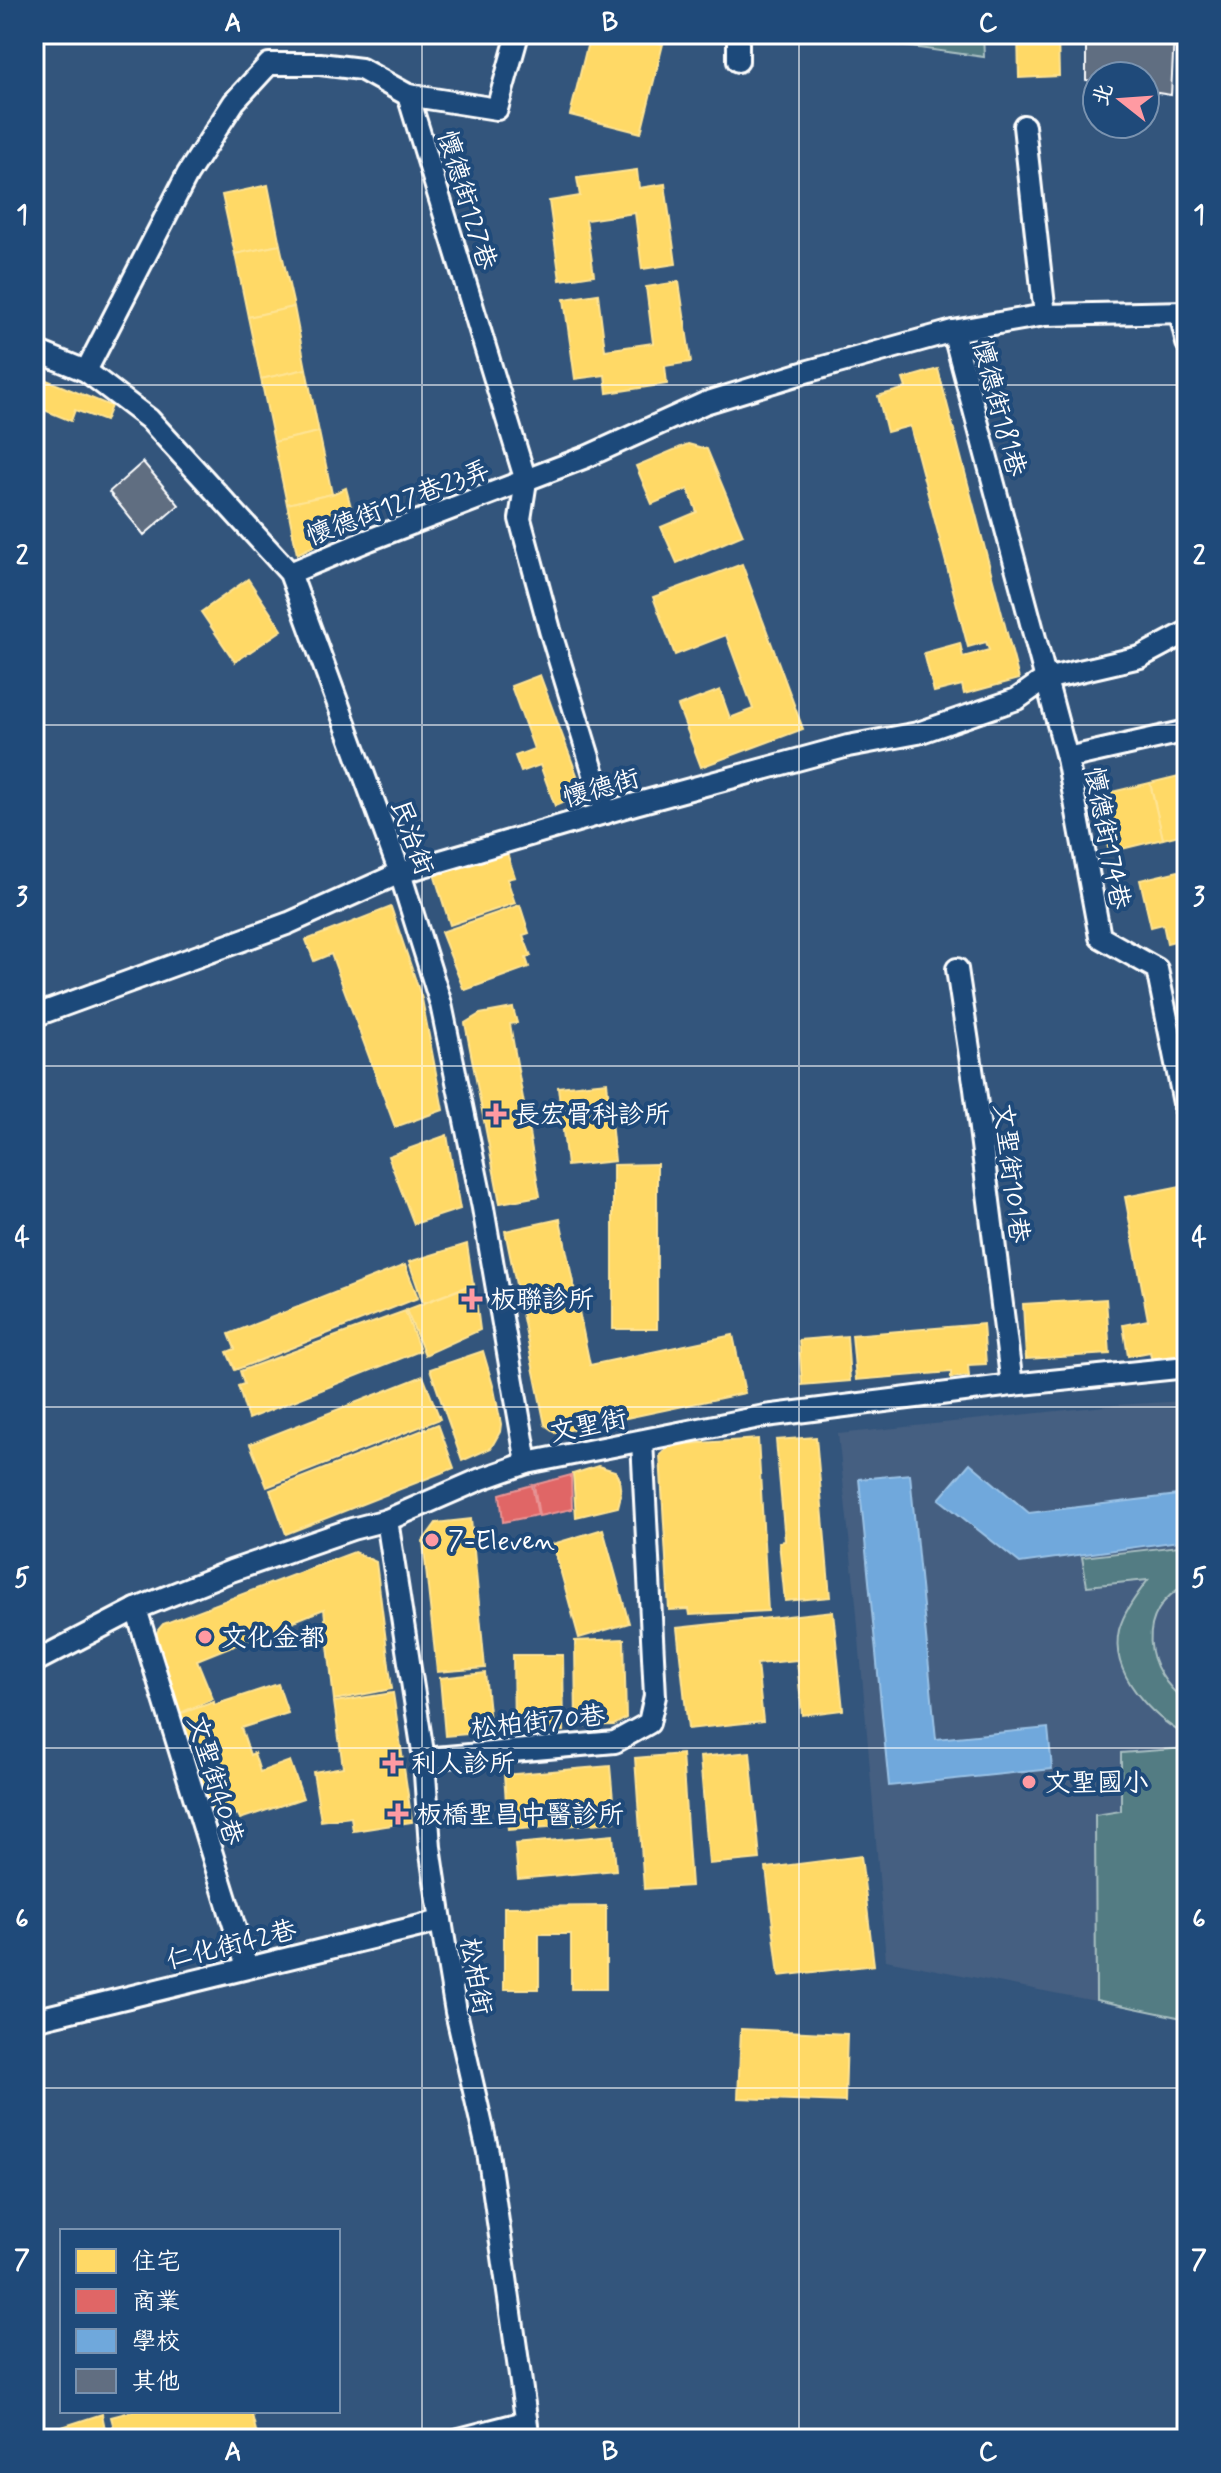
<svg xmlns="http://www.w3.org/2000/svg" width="1221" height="2473" viewBox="0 0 1221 2473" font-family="Mynerve,'LXGW WenKai TC',sans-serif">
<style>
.built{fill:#455f81}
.green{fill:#527c83;stroke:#a8bec1;stroke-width:2}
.homes{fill:#ffd966;stroke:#ffe494;stroke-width:2}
.shops{fill:#e06666;stroke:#e99494;stroke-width:2}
.schools{fill:#6fa8dc;stroke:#9ac2e6;stroke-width:2}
.building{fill:#616e81;stroke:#fff;stroke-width:2}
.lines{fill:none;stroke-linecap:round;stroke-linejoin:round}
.minor-casing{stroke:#fff;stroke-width:26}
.minor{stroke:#1f4a7a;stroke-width:20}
.grid{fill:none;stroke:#fff;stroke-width:2;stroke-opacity:0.55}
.poi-dot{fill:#ff9aa2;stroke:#1f4a7a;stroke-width:3}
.labels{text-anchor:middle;stroke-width:8;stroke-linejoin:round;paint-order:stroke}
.street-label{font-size:26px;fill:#fff;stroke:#1f4a7a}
.poi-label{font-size:26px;fill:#fff;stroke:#1f4a7a;text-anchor:start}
.neatline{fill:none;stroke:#fff;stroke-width:3}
.grid-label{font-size:26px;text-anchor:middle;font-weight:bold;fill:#fff}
</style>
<rect width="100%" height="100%" fill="#33557c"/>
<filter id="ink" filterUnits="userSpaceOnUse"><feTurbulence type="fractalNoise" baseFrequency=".0125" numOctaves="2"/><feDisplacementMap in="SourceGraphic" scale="16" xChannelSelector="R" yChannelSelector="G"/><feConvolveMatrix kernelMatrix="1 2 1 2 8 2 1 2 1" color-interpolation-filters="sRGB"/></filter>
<g filter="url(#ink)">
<path class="built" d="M1187 1401V2019L886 1960 856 1603 838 1434 1115 1405Z"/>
<g class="green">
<path d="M818 34H983L984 57Z"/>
<path d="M1187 1545V1584C1134 1611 1143 1671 1187 1702V1736C1152 1717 1109 1674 1119 1630 1124 1611 1137 1595 1148 1580L1087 1586 1082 1557Z"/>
<path d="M1187 1748V2019L1096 2000 1095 1815 1121 1811V1753Z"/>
</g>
<g class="homes">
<path d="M590 34H622L663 44 641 133 570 115Z"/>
<path d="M1018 34H1058L1059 76 1019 78Z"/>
<path d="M637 170 639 188 665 184 676 264 642 269 635 213 586 220 594 275 560 280 549 201 580 196 577 178Z"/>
<path d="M268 185 280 245 235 254 222 195Z"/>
<path d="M280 245 294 307 248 317 235 254Z"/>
<path d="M679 282 691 362 665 366 667 384 607 393 605 375 575 379 564 299 598 294 605 350 653 343 646 287Z"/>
<path d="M294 307 306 369 261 379 248 317Z"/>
<path d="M306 369 319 432 274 442 261 379Z"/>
<path d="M938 369 1019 679 964 694 962 685 934 692 924 653 960 643 963 657 989 650 986 642 968 647 910 426 887 432 878 396 906 388 903 379Z"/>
<path d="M34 375 111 406 105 421 75 410 71 421 42 409 37 421 34 420Z"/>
<path d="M319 432 332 494 287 504 274 442Z"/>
<path d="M688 444 707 449 743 535 677 563 661 527 697 512 688 489 652 504 636 466Z"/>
<path d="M346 488 356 526 297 554 287 504 332 494Z"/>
<path d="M742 564 803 729 701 767 678 706 720 690 730 718 753 709 726 635 675 655 653 597Z"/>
<path d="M248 579 282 630 235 662 201 612Z"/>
<path d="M540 675 584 794 555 806 540 765 521 772 515 756 534 749 511 686Z"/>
<path d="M1187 774V833L1163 839 1150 783Z"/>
<path d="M1150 783 1163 839 1109 852 1095 796Z"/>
<path d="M506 850 515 877 507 879 515 903 450 925 434 874Z"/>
<path d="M1187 869V938L1167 943 1163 924 1151 927 1140 880Z"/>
<path d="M520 905 529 933 523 935 531 956 526 958 529 967 465 990 463 988 441 932Z"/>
<path d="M391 907 422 999 443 1110 395 1127 331 954 314 961 306 940Z"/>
<path d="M513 1008 517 1023 510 1024 540 1196 500 1203 465 1023 480 1014Z"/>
<path d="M607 1082 615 1161 567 1166 558 1087Z"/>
<path d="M447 1135 460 1209 414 1224 388 1156Z"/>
<path d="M657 1164V1329H613V1165Z"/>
<path d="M1181 1186 1187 1216V1355L1152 1362 1150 1352 1128 1356 1123 1325 1148 1320 1125 1197Z"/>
<path d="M560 1219 590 1365 733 1335 745 1393 556 1433 545 1425 505 1231Z"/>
<path d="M467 1244 473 1284 423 1303 409 1262Z"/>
<path d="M405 1265 418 1298 235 1370 227 1352 235 1349 229 1334Z"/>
<path d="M474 1284 480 1330 425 1355 406 1310Z"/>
<path d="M1106 1299 1110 1354 1026 1359 1023 1304Z"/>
<path d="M405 1311 420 1351 248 1419 238 1386 244 1384 240 1371Z"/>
<path d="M983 1324 986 1364 968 1365 969 1376 951 1378V1372L856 1380 852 1335Z"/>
<path d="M847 1336 850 1381 802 1385 799 1340Z"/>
<path d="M483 1351 494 1389 501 1424 500 1432 491 1448 462 1461 430 1369Z"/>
<path d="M423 1376 440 1419 267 1487 250 1444Z"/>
<path d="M438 1424 454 1468 286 1534 270 1490Z"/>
<path d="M816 1437 830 1597 785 1601 779 1542 785 1541 776 1440Z"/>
<path d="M758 1439 768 1611 690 1615 689 1609 669 1610 660 1455 671 1445Z"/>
<path d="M598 1466 615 1471 619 1479 621 1495 618 1507 576 1517 573 1474Z"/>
<path d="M471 1519 485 1668 437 1672 423 1541 436 1523Z"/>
<path d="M603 1529 629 1623 579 1638 553 1544Z"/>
<path d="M354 1552 376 1562 392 1689 334 1700 324 1609 197 1660 213 1699 178 1714 154 1644 158 1630 163 1624Z"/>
<path d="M833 1611 843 1710 802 1715 797 1660 757 1664 763 1721 688 1729 677 1628Z"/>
<path d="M624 1639 626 1718 614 1725 576 1726 575 1641Z"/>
<path d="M513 1655H563L564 1731 514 1732Z"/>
<path d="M485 1673 491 1732 445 1736 440 1678Z"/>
<path d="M278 1684 288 1713 241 1728 250 1755 254 1753 260 1772 290 1761 303 1798 240 1819 238 1814 214 1822 179 1714 214 1702V1705Z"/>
<path d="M393 1693 412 1822 353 1831 351 1817 321 1821 313 1772 343 1767 334 1702Z"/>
<path d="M750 1752 760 1859 709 1864 700 1757Z"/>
<path d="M682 1754 691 1886 644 1889 635 1758Z"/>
<path d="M610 1766 615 1822 508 1830 504 1775Z"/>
<path d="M613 1835 616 1870 518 1879 515 1844Z"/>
<path d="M861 1856 874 1965 779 1976 766 1868Z"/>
<path d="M606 1906V1989H571V1934H539V1989H504V1907Z"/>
<path d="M741 2029 847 2034 845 2102 738 2098Z"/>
<path d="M134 2411H251L258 2439H117L111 2417Z"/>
<path d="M102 2414 107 2439H34V2436Z"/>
</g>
<g class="shops">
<path d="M571 1475 572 1509 539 1516 534 1485Z"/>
<path d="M532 1485 538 1515 503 1522 500 1494Z"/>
</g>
<g class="schools">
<path d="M970 1463 1029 1513 1187 1494V1540L1020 1563 939 1499Z"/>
<path d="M910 1474 936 1739 1048 1728 1052 1769 889 1786 859 1479Z"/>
</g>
<g class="building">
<path d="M1086 34H1174L1171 95 1145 91V76H1097V82L1086 80Z"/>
<path d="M143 462 179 505 144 535 109 492Z"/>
</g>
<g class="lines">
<g class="minor-casing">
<g id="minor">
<path d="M518 34 497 109 408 95 526 481 520 519 550 630 606 813"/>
<path d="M738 61V34"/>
<path d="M1024 126 1045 315 953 331 1067 758 1100 937 1157 969 1187 1118"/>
<path d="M1180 313 1187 343"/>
<path d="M1045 315 1187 312"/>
<path d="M34 350 86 371 149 419 290 573 400 873 441 1004 483 1208 527 1463"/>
<path d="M86 371 187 175 234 102 269 64H320L361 69 408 95"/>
<path d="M290 573 369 540 586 457 705 403 809 371 953 331"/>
<path d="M1067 758 1187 731"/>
<path d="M957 969 975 1089 1012 1385"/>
<path d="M34 1016 289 923 400 873 635 804 848 746 918 733 1017 699 1045 679 1140 657 1187 632"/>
<path d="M387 1520 424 1759 430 1847 441 1921 456 2012 488 2152 529 2439"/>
<path d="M136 1609 247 1967"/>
<path d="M34 1662 136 1609 231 1571 352 1529 387 1520 481 1479 527 1463 765 1416 1012 1385 1187 1367"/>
<path d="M424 1759 615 1742 649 1723 655 1696 642 1441"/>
<path d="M34 2020 441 1921"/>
<path d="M459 2439 525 2422"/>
</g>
</g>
<use href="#minor" class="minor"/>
</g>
</g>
<path class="grid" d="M422 34V2439M799 34V2439M34 385H1187M34 725H1187M34 1066H1187M34 1407H1187M34 1748H1187M34 2088H1187"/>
<g class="poi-dot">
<path d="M492 1102h8v8h8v8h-8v8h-8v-8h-8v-8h8z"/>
<path d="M468 1287h8v8h8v8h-8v8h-8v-8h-8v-8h8z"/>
<circle cx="432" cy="1540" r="8"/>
<circle cx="205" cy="1637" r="8"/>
<path d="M389 1751h8v8h8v8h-8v8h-8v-8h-8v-8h8z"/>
<circle cx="1029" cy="1782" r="8"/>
<path d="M394 1802h8v8h8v8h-8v8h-8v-8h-8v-8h8z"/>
</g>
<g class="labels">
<g class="street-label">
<text transform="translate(468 200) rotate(73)" y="9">懷德街127巷</text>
<text transform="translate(1000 408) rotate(75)" y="9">懷德街181巷</text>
<text transform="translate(398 502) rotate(-21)" y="9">懷德街127巷23弄</text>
<text transform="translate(601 787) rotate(-16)" y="9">懷德街</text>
<text transform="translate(413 837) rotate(70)" y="9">民治街</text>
<text transform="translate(1108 838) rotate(79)" y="9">懷德街174巷</text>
<text transform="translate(1012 1173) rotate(83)" y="9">文聖街101巷</text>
<text transform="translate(588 1425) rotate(-11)" y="9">文聖街</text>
<text transform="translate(538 1721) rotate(-6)" y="9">松柏街70巷</text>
<text transform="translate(216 1780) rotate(73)" y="9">文聖街40巷</text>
<text transform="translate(231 1944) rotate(-14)" y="9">仁化街42巷</text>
<text transform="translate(477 1976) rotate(80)" y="9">松柏街</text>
</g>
<g class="poi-label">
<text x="514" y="1123">長宏骨科診所</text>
<text x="490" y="1308">板聯診所</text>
<text x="448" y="1549">7-Eleven</text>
<text x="221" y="1646">文化金都</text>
<text x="411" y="1772">利人診所</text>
<text x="1045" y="1791">文聖國小</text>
<text x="416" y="1823">板橋聖昌中醫診所</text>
</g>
</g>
<rect width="1221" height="2473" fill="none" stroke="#1f4a7a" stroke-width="88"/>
<rect x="60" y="2229" width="280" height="184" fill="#1f4a7a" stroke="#7992af" stroke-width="2"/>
<rect x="76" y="2249" width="40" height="24" fill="#ffd966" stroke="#7992af" stroke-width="2"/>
<text x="132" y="2269" font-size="24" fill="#ffffff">住宅</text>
<rect x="76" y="2289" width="40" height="24" fill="#e06666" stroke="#7992af" stroke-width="2"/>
<text x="132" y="2309" font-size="24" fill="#ffffff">商業</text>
<rect x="76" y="2329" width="40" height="24" fill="#6fa8dc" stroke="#7992af" stroke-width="2"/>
<text x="132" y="2349" font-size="24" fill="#ffffff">學校</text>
<rect x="76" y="2369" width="40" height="24" fill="#616e81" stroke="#7992af" stroke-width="2"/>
<text x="132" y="2389" font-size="24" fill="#ffffff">其他</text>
<g transform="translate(1121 100) rotate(287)"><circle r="38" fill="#1f4a7a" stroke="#7992af" stroke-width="2"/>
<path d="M0-6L14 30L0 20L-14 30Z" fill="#ff9aa2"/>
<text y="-12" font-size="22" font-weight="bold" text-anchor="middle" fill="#ffffff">北</text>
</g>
<rect x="44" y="44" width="1133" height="2385" class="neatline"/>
<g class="grid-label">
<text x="233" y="31">A</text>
<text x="610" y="31">B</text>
<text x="988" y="31">C</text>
<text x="22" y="223">1</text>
<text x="1199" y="223">1</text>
<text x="22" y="564">2</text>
<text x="1199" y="564">2</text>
<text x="22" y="905">3</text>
<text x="1199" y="905">3</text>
<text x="22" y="1246">4</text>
<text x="1199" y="1246">4</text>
<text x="22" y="1586">5</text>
<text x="1199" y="1586">5</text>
<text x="22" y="1927">6</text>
<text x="1199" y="1927">6</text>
<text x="22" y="2268">7</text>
<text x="1199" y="2268">7</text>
<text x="233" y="2460">A</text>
<text x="610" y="2460">B</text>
<text x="988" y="2460">C</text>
</g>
</svg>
